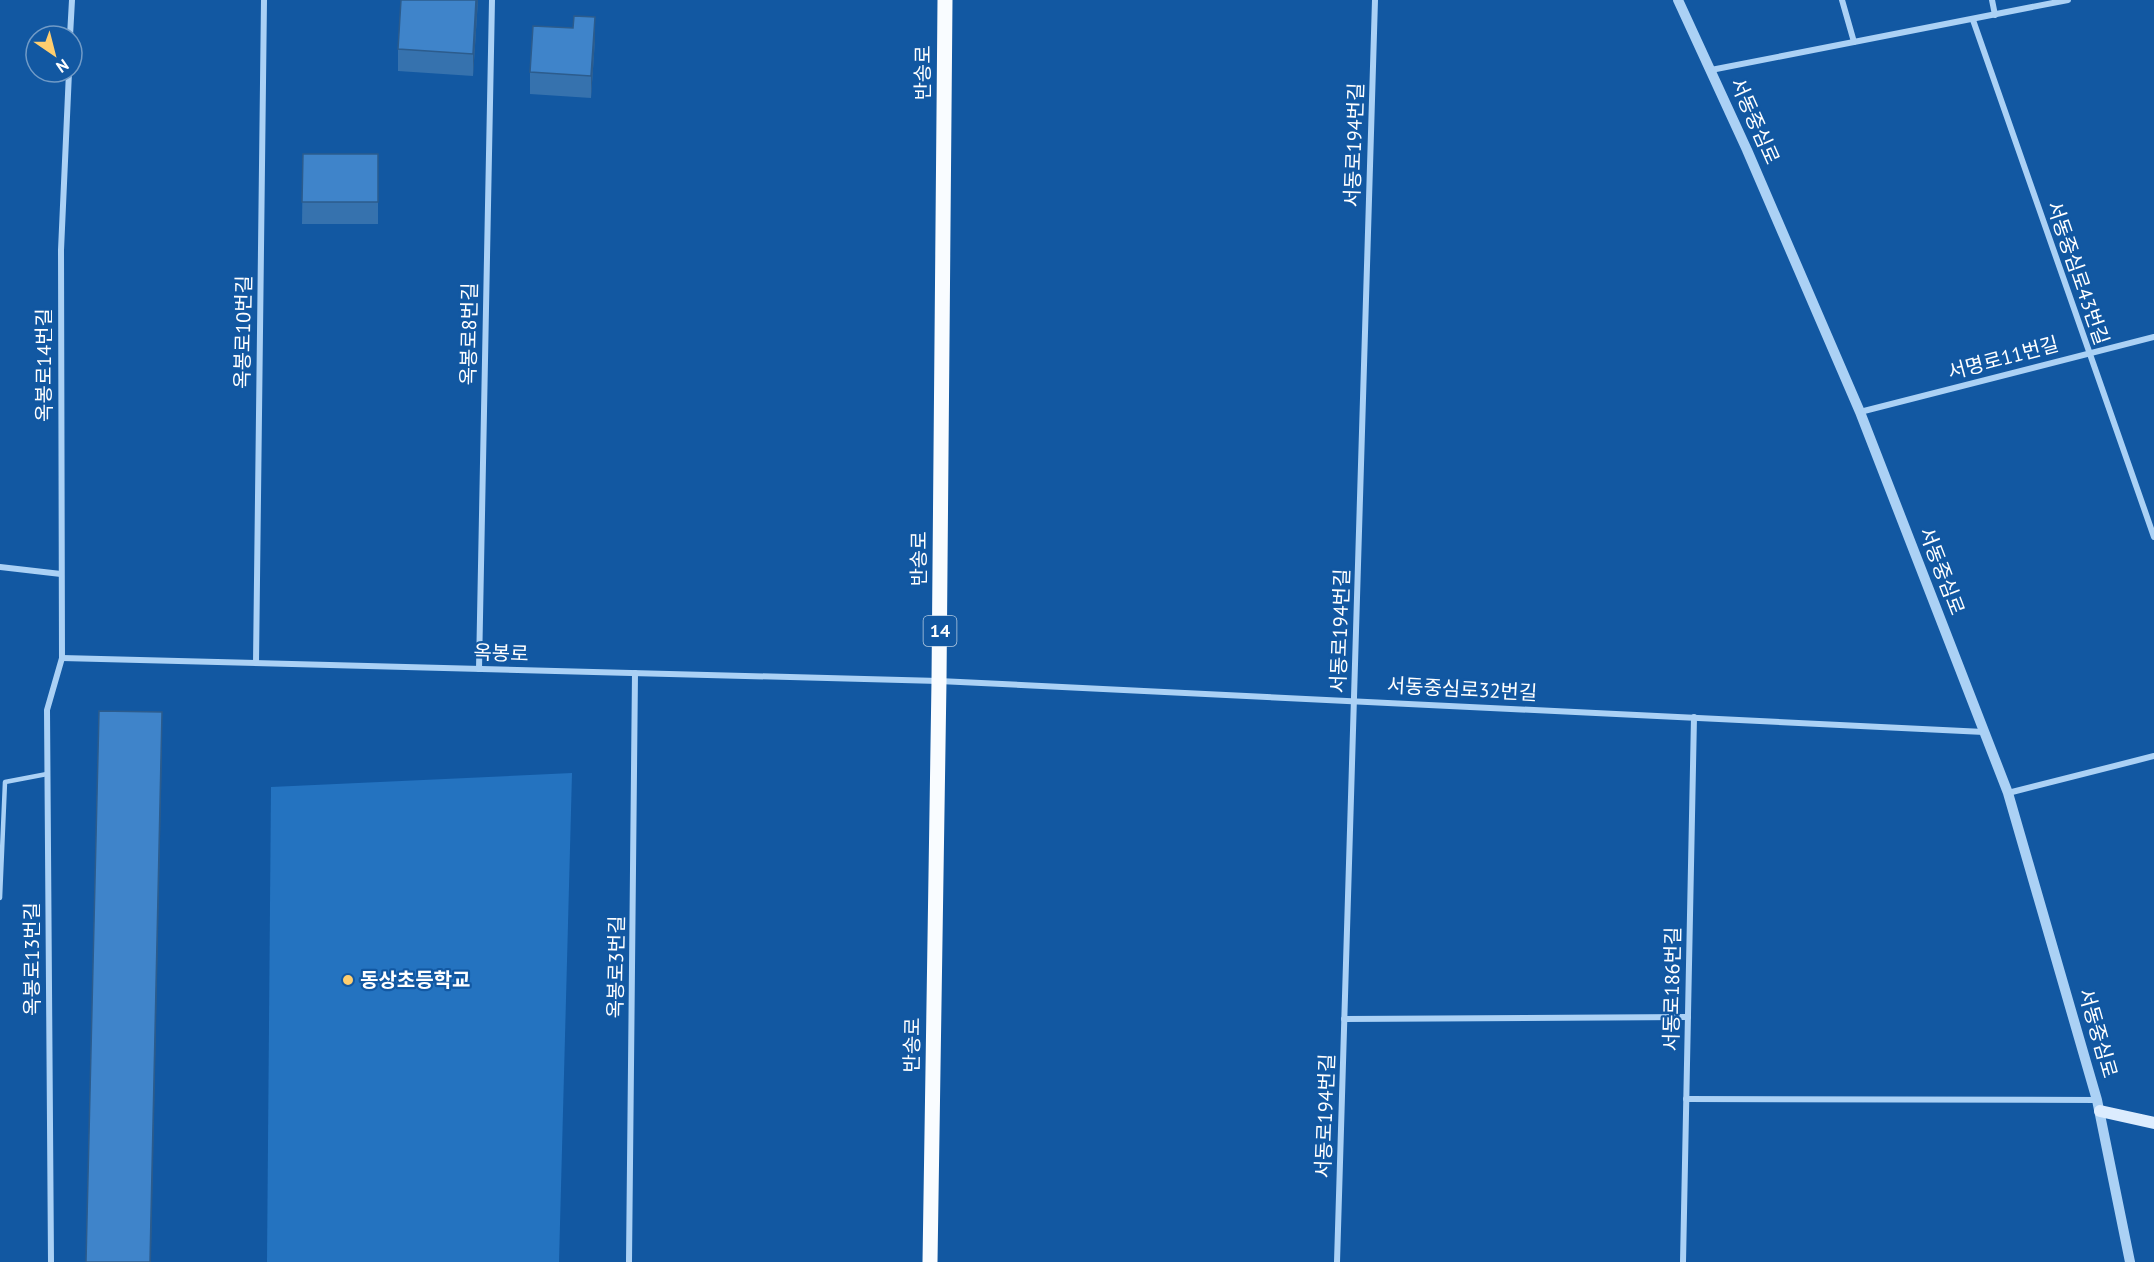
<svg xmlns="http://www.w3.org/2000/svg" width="2154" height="1262" viewBox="0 0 2154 1262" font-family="'PT Sans','Noto Sans KR',sans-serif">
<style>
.green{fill:#2473c0}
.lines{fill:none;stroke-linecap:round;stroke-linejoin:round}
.service{stroke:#abd1f5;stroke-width:4.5}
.minor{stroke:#abd1f5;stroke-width:6}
.tertiary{stroke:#abd1f5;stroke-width:10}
.secondary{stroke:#dcecfe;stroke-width:12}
.primary{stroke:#f9fcff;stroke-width:15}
.wall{fill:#3672ae}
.shaded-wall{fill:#2c5c8d}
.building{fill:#3f84ca;stroke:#2c5c8d;stroke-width:1.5}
.poi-dot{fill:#ffce6f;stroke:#1258a2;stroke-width:2}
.labels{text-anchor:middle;stroke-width:4.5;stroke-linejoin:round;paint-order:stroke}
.shield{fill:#1258a2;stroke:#b8cde3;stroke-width:1.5}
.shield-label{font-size:18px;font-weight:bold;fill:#fff}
.street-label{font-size:20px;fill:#fff;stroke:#1258a2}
.poi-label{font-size:20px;font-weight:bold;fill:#fff;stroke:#1258a2;text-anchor:start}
</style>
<rect width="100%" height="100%" fill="#1258a2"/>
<path class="green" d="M572 773 559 1262H267L271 787Z"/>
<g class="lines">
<path class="service" d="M0 898 5 782 47 774"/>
<g class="minor">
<path d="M1842 0 1854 42"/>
<path d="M1992 0 1995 15"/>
<path d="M1973 20 2154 537"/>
<path d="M70 36 72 0"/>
<path d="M1711 70 2068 0"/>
<path d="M1860 412 2154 337"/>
<path d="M0 567 61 574"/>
<path d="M62 658 939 681 1984 732"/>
<path d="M256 663 264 0"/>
<path d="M479 669 492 0"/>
<path d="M2008 793 2154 756"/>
<path d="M1344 1019 1688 1017"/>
<path d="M1686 1099 2097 1100"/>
<path d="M51 1262 47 710 62 658 61 250 69 72"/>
<path d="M629 1262 635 673"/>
<path d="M1337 1262 1375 0"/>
<path d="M1683 1262 1694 717"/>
</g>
<path class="tertiary" d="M1678 0 1747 150 1860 412 2008 793 2097 1100 2130 1262"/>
<path class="secondary" d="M2100 1111 2154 1123"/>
<path class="primary" d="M930 1262 939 681 945 0"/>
</g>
<g class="wall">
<path d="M478 0 473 76 398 71V49Z"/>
<path d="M595 39 591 98 530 94V72Z"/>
<path d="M303 154H378V224H302Z"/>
</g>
<g class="shaded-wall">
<path d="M476 0H478L473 76V54Z"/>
<path d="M595 17V39L591 98V76Z"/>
<path d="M162 712V753L151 1262H150Z"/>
</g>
<g class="building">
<path d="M401 0H476L473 54 398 49Z"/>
<path d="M574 16 595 17 591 76 530 72 533 26 573 28Z"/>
<path d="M303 154H378V202H302Z"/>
<path d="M99 711 162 712 150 1262H86Z"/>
</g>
<circle class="poi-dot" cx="348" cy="980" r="6"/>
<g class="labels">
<rect class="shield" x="923.5" y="616" width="33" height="30" rx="4.5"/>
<g class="shield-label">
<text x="940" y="637">14</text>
</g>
<g class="street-label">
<text transform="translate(923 73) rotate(-90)" y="7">반송로</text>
<text transform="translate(1755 121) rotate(66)" y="7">서동중심로</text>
<text transform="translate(1354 145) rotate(-88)" y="7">서동로194번길</text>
<text transform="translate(2078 273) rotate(71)" y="7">서동중심로43번길</text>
<text transform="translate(243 332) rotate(-89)" y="7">옥봉로10번길</text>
<text transform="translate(469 334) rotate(-89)" y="7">옥봉로8번길</text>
<text transform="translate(2003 358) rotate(-15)" y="7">서명로11번길</text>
<text transform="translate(44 365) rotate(-90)" y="7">옥봉로14번길</text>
<text transform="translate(919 559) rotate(-90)" y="7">반송로</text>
<text transform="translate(1942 571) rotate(69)" y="7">서동중심로</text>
<text transform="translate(1340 631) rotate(-88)" y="7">서동로194번길</text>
<text transform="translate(501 653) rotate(2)" y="7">옥봉로</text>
<text transform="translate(1462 689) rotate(3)" y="7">서동중심로32번길</text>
<text transform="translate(32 959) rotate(-90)" y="7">옥봉로13번길</text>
<text transform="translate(616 967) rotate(-89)" y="7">옥봉로3번길</text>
<text transform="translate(1672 989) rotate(-89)" y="7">서동로186번길</text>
<text transform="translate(2098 1033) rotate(74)" y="7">서동중심로</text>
<text transform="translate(912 1045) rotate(-89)" y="7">반송로</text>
<text transform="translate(1325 1116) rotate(-88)" y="7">서동로194번길</text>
</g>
<g class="poi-label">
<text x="360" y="987">동상초등학교</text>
</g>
</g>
<g transform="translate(54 54) rotate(145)"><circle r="28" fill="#1258a2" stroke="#719bc7" stroke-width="1.5"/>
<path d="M0-4.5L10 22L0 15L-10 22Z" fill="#ffce6f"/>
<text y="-9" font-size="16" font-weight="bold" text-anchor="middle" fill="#ffffff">N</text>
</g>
</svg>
